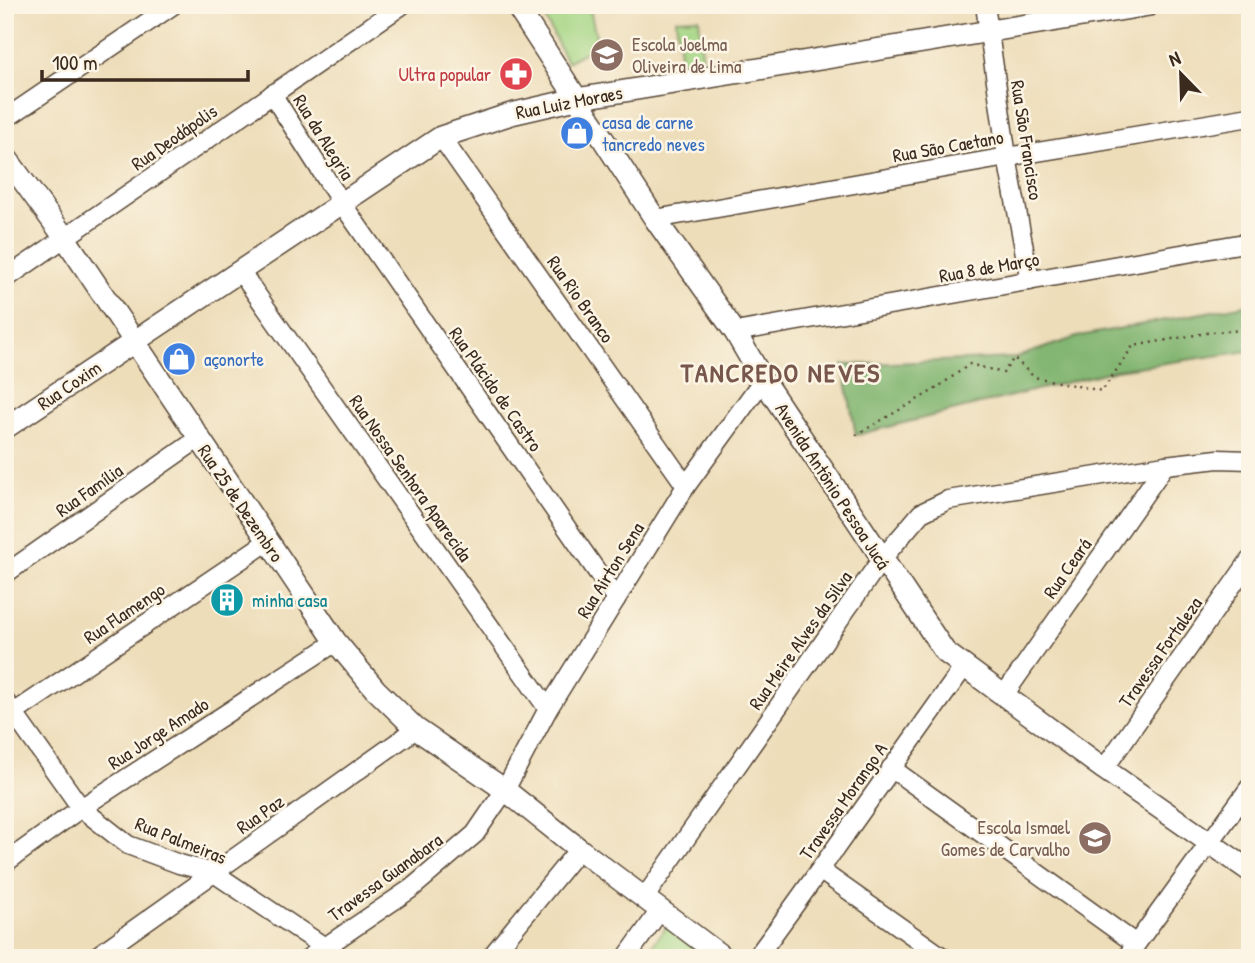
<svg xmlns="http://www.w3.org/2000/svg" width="1255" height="963" viewBox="0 0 1255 963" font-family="'Patrick Hand',sans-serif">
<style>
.green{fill:#a4d584;stroke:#708051;stroke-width:2}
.forest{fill:#83b672;stroke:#5f7048;stroke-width:2}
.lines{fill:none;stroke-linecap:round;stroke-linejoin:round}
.minor-casing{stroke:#564535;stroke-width:21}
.tertiary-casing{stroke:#564535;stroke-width:24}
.path{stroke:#564535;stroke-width:2.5;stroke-dasharray:2 5;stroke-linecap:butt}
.minor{stroke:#fff;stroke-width:18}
.tertiary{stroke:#fff;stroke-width:21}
.labels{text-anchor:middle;stroke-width:5;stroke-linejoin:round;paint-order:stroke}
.education-label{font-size:19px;fill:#785e54;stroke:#fcf5e5;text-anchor:start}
.health-label{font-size:19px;fill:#be3a42;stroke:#fcf5e5;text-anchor:end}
.street-label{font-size:19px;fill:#3b2a1e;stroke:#fcf5e5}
.shop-label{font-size:19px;fill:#366cbe;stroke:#fcf5e5;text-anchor:start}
.culture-label{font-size:19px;fill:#0d838f;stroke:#fcf5e5;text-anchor:start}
.district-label{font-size:26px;font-weight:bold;letter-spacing:2px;fill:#77564b;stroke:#fcf5e5}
</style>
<rect width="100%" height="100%" fill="#fcf5e5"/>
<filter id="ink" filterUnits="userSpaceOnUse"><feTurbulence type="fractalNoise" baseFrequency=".0143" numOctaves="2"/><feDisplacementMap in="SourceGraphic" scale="14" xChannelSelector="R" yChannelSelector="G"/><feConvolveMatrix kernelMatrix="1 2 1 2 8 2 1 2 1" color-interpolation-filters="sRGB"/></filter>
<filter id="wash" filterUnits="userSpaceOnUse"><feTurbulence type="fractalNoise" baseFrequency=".00686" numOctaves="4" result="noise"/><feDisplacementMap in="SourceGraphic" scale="28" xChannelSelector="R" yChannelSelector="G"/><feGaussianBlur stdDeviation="1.57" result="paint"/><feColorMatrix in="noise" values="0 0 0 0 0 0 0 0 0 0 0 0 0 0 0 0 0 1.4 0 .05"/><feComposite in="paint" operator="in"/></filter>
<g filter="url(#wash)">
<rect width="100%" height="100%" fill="#edddb9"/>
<g class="green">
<path d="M564 5H589L598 45 567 62 545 18 565 10Z"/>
<path d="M699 18 703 68 682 72 676 19Z"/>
<path d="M667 926 711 958H643Z"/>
</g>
<path class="forest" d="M1250 304V351L1116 370 856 435 843 365 1014 358 1080 336Z"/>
</g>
<g filter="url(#ink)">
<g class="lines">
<g class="minor-casing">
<g id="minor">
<path d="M985 5 1007 157 1030 281"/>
<path d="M272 94 341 202 616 599"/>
<path d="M5 119 173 5"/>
<path d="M441 137 686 486"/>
<path d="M655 219 1007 157 1250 117"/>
<path d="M240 271 548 709"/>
<path d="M5 279 402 5"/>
<path d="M735 332 1250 242"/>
<path d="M5 574 198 439"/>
<path d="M1004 695 1165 465"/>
<path d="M5 701 81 808 128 845 179 864 214 873 341 958"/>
<path d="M5 719 267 542"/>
<path d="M891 768 1136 944"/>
<path d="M1104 769 1250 560"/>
<path d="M5 863 81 808 336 642"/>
<path d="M821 871 944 958"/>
<path d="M645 897 881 560 921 513 948 500 1165 465 1218 459 1250 460"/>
<path d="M94 958 416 729"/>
<path d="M309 958 412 888 475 834 505 790 548 709 686 486 763 380"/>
<path d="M490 958 579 849"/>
<path d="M626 958 661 909"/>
<path d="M756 958C827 862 894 764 964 667"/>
<path d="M1126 958 1250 787"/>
</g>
</g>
<g class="tertiary-casing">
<g id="tertiary">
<path d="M516 5 655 219 735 332 763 380 945 652 1104 769 1250 871"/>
<path d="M5 156 65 238 336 642 375 689 416 729 505 790 579 849 724 958"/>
<path d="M5 428 441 137 511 114 576 99 1149 5"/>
</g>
</g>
<path class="path" d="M856 435 934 390 970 364 1003 373 1014 358 1034 377 1102 391 1133 346 1212 332 1244 330 1250 342"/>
<use href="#minor" class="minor"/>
<use href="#tertiary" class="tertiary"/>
</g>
</g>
<defs>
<g id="school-disc" transform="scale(1.75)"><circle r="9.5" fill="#8d6e63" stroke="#fcf5e5"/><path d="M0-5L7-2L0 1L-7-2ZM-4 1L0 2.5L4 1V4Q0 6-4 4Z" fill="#fff"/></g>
<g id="pharmacy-disc" transform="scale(1.75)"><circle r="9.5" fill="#e0444e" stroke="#fcf5e5"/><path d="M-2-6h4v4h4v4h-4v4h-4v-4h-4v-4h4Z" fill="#fff"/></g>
<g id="shop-disc" transform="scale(1.75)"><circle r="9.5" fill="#3f7fe0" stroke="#fcf5e5"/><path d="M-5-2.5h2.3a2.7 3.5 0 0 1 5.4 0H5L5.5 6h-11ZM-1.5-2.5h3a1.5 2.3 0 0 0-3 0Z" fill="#fff"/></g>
<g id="building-disc" transform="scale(1.75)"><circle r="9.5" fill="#0f9aa8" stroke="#fcf5e5"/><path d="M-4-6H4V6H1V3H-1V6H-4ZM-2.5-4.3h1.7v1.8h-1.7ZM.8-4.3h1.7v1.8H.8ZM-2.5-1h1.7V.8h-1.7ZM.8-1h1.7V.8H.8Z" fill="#fff"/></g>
</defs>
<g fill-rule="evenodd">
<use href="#school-disc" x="607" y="55"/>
<use href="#pharmacy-disc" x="516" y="74"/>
<use href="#shop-disc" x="577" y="133"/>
<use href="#shop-disc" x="179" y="359"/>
<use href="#building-disc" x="227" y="600"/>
<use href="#school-disc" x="1095" y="838"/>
</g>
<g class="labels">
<g class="education-label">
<text x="632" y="51">Escola Joelma<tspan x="632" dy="22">Oliveira de Lima</tspan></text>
<text x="1070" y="834" text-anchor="end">Escola Ismael<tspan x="1070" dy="22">Gomes de Carvalho</tspan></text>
</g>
<g class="health-label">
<text x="491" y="81">Ultra popular</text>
</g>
<g class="street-label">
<text transform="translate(569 102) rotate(-11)" y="7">Rua Luiz Moraes</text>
<text transform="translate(174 137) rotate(-35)" y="7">Rua Deodápolis</text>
<text transform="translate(324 137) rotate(58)" y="7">Rua da Alegria</text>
<text transform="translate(1027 140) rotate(81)" y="7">Rua São Francisco</text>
<text transform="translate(948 146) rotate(-10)" y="7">Rua São Caetano</text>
<text transform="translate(989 267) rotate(-10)" y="7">Rua 8 de Março</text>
<text transform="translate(581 299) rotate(55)" y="7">Rua Rio Branco</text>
<text transform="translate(69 385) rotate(-34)" y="7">Rua Coxim</text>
<text transform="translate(496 389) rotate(55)" y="7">Rua Plácido de Castro</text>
<text transform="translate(411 478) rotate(55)" y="7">Rua Nossa Senhora Aparecida</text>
<text transform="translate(833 486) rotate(57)" y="7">Avenida Antônio Pessoa Jucá</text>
<text transform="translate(89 490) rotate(-35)" y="7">Rua Família</text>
<text transform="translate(241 503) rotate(56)" y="7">Rua 25 de Dezembro</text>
<text transform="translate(1067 568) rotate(-55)" y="7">Rua Ceará</text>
<text transform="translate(610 570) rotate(-58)" y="7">Rua Airton Sena</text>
<text transform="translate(124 613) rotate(-34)" y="7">Rua Flamengo</text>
<text transform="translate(800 640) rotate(-55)" y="7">Rua Meire Alves da Silva</text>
<text transform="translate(1160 652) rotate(-55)" y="7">Travessa Fortaleza</text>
<text transform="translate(158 733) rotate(-33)" y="7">Rua Jorge Amado</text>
<text transform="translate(843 801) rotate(-55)" y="7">Travessa Morango A</text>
<text transform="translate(260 814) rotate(-35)" y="7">Rua Paz</text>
<text transform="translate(181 840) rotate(22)" y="7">Rua Palmeiras</text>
<text transform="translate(385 877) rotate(-36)" y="7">Travessa Guanabara</text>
</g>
<g class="shop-label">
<text x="602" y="129">casa de carne<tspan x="602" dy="22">tancredo neves</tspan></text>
<text x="204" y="366">açonorte</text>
</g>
<g class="culture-label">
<text x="252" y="607">minha casa</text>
</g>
<g class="district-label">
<text x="781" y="382">TANCREDO NEVES</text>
</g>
</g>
<rect width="1255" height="963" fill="none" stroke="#fcf5e5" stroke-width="28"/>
<g transform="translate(1181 74) rotate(337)" stroke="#fcf5e5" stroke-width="5" paint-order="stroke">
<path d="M0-5L12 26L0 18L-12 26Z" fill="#3b2a1e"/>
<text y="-10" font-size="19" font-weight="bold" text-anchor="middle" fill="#3b2a1e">N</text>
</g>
<path d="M42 70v10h206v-10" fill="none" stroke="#3b2a1e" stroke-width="3.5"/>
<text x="52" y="70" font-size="21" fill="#3b2a1e" stroke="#fcf5e5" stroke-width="5" paint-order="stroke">100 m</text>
</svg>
